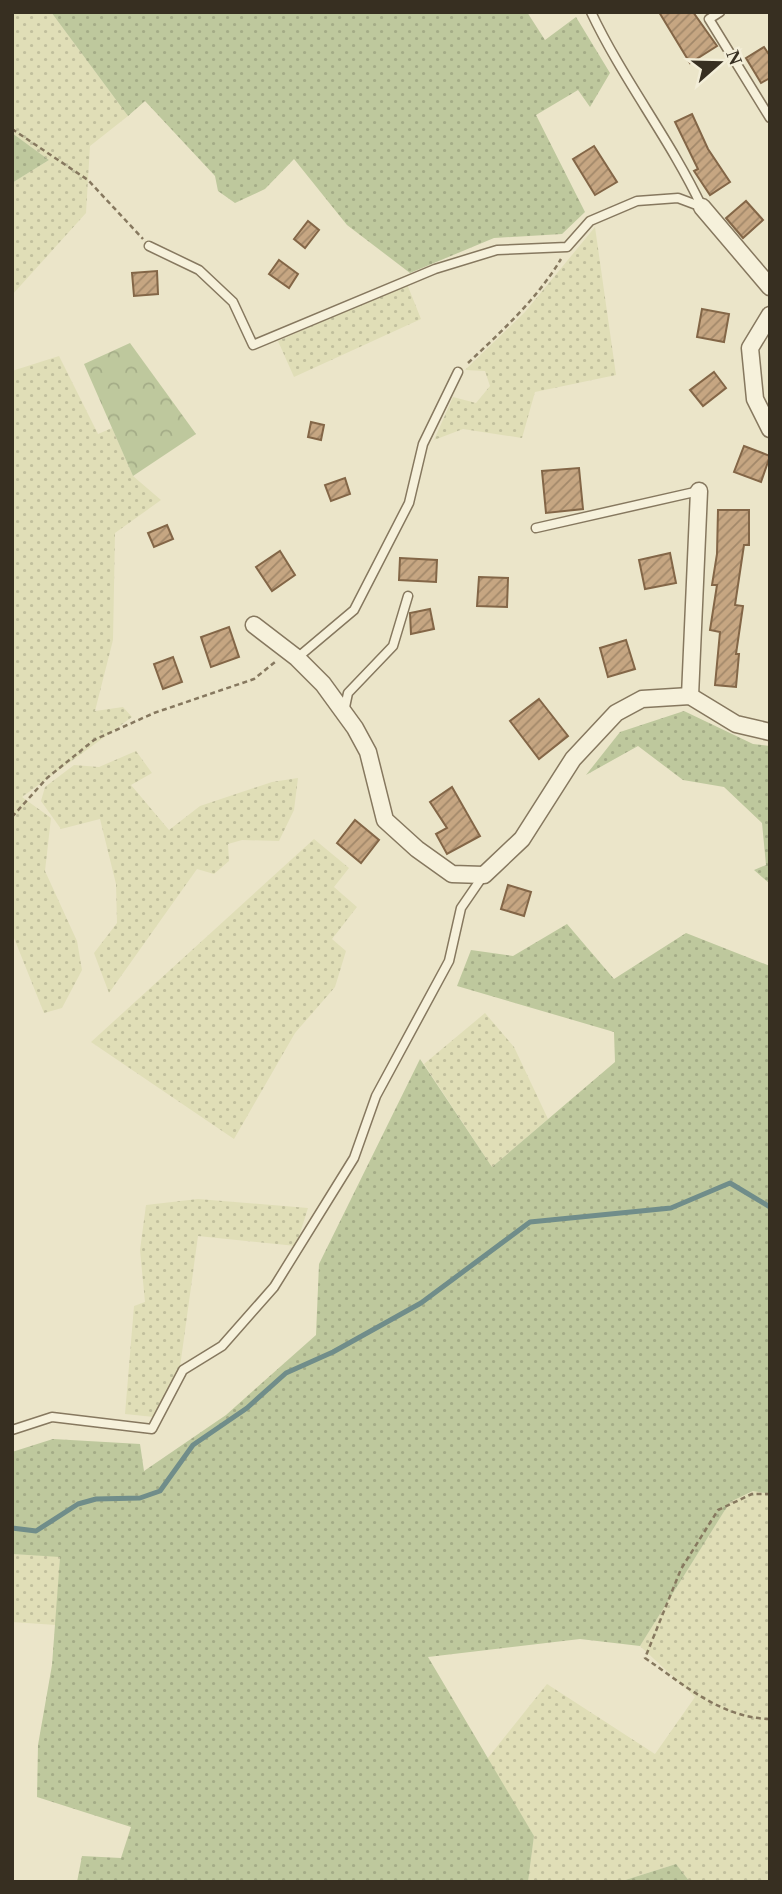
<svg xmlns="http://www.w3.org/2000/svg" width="782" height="1894" viewBox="0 0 782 1894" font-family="'Times New Roman',serif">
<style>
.farmland{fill:url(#farmland-dots)}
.grass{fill:url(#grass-dots)}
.forest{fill:url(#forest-crowns)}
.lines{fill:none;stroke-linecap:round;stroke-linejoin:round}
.stream{stroke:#708d8a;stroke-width:5}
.building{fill:url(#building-hatch);stroke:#836647;stroke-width:2}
.lane-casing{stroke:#86785f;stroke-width:11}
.street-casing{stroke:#86785f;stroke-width:19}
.path{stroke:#86785f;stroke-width:2.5;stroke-dasharray:5 3.5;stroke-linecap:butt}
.lane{stroke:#f6f1db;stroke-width:8}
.street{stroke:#f6f1db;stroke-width:16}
</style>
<defs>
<pattern id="farmland-dots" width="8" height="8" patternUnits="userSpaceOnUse" patternTransform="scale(1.75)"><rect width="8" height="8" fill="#e0deb7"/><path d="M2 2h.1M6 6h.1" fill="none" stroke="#c1bf9d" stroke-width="1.8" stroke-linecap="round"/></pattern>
<pattern id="grass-dots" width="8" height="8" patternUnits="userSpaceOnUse" patternTransform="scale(1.75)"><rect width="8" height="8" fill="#bec89d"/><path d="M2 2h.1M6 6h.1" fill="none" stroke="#a4ac87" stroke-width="1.8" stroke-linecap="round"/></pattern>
<pattern id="forest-crowns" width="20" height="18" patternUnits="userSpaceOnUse" patternTransform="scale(1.75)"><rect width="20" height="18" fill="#bec89d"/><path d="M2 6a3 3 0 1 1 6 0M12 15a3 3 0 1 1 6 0" fill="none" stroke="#a4ac87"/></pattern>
<pattern id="building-hatch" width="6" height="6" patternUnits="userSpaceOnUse" patternTransform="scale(1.75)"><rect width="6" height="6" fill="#c6a682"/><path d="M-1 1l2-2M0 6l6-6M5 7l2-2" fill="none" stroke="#a2886a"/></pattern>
</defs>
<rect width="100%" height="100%" fill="#ebe5c9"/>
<g class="farmland">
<path d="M12 12H51L128 116 90 146 86 213 12 295V183L49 160 12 133Z"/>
<path d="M595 227 616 375 535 392 522 438 463 429 434 440 453 397 476 403 490 386 485 371 465 370 525 312Z"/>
<path d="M407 284 421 319 294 377 278 341Z"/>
<path d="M59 356 98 434 112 428 133 476 161 500 115 533 113 640 95 711 123 707 132 717 22 797 51 818 45 871 77 941 82 970 62 1008 44 1013 12 933V371Z"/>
<path d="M136 751 152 773 131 785 169 830 200 806 272 782 298 778 294 810 279 841 242 840 228 844 229 861 214 874 197 869 109 993 94 953 117 923 116 884 100 819 61 829 41 801 45 787 74 765 99 767Z"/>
<path d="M314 839 349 868 334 887 357 907 332 939 346 951 335 987 295 1033 234 1139 91 1042Z"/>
<path d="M485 1013 514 1047 548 1119 492 1167 424 1064Z"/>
<path d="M198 1199 308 1208 296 1246 198 1236 180 1367 166 1409 154 1417 125 1414 134 1306 145 1302 140 1250 146 1205Z"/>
<path d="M754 1491 770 1494V1882H690L676 1864 619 1882H528L534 1836 487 1759 547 1684 655 1754 695 1697 640 1646 730 1502Z"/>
<path d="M12 1554 60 1556 56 1625 12 1622Z"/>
</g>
<g class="grass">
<path d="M51 12H527L545 40 576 17 610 73 590 107 578 90 536 115 585 212 562 234 494 238 410 273 347 225 294 159 265 189 235 203 218 191 215 176 145 101 128 116Z"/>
<path d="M12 133 49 160 12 183Z"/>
<path d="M684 711 753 744 770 746V884L754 870 766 865 762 823 724 787 683 780 638 746 586 775 620 732Z"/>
<path d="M567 924 614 979 686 933 770 966V1494L753 1491 730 1502 640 1646 580 1639 428 1657 534 1836 528 1882H77L82 1856 121 1858 131 1827 37 1797 38 1745 52 1665 60 1557 12 1554V1452L53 1439 140 1444 144 1471 226 1415 316 1335 319 1264 420 1059 492 1167 615 1062 614 1032 457 986 471 950 513 956Z"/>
<path d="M676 1864 690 1882H619Z"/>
</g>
<path class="forest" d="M130 343 196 434 133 476 84 364Z"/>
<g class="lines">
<path class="stream" d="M12 1528 36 1531 78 1504 96 1499 140 1498 160 1491 193 1445 247 1408 286 1373 333 1352 421 1303 530 1222 671 1208 730 1183 770 1207"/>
</g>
<g class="building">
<path d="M659 12H693L717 46 690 63Z"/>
<path d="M764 47 770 56V78L761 83 746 58Z"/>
<path d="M692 114 708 149 730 182 710 195 694 171 698 169 675 122Z"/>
<path d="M594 146 617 182 595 195 573 159Z"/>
<path d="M746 201 763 220 743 238 726 218Z"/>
<path d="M308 221 319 230 305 248 294 239Z"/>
<path d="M279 260 298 274 289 288 269 274Z"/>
<path d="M157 271 158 294 134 296 132 273Z"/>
<path d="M702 309 729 314 724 342 697 337Z"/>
<path d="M714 372 726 388 703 406 690 390Z"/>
<path d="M311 422 324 425 321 440 308 437Z"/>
<path d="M744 446 770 456 761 482 734 472Z"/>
<path d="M579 468 583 509 546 513 542 471Z"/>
<path d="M345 478 350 494 331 501 325 485Z"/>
<path d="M718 510H749V545H744L735 605 743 606 736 654H739L736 687 715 685 720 632 710 630 717 585H712L717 554Z"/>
<path d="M167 525 173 539 154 547 148 533Z"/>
<path d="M280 551 295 575 272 591 256 567Z"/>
<path d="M670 553 676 583 645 589 639 560Z"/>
<path d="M400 558 437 560 436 582 399 580Z"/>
<path d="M479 577 508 578 507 607 477 606Z"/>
<path d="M430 609 434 629 411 634 410 613Z"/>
<path d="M229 627 239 657 211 667 201 637Z"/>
<path d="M626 640 635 669 608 677 600 648Z"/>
<path d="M173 657 182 682 163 689 154 664Z"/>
<path d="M539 699 568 736 539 759 510 721Z"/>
<path d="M452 787 480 836 447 854 436 834 447 828 430 802Z"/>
<path d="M355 820 379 840 361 863 337 843Z"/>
<path d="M508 885 531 892 524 916 501 909Z"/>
</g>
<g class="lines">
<g class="lane-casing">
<g id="lane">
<path d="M591 12C623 80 670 139 702 207"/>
<path d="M720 12 709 19 770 118"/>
<path d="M149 246 199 270 233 302 253 345 435 269 497 250 567 247 590 221 637 201 678 198 702 207"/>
<path d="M536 528 699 491"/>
<path d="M297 658 354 610 409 503 423 444 458 372"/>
<path d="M344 712 348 693 393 646 408 596"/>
<path d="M12 1430 52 1417 152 1429 183 1370 222 1346 274 1287 354 1158 376 1096 449 961 461 908 483 876"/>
</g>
</g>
<g class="street-casing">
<g id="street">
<path d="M702 207 770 287"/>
<path d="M770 315 750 348 755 399 770 429"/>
<path d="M254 625 297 658 323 684 355 728 368 752 385 820 417 849 452 874 484 875 522 839 573 759 616 713 642 699 690 696 736 724 770 732"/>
<path d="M690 696 699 491"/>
</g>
</g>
<g class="path">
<path d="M12 129 88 180 143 239"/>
<path d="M468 363C502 331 537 299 561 259"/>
<path d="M12 817 47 778 94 740 154 713 254 679 275 662"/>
<path d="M770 1494H752L718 1510 681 1569 645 1658C683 1684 721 1718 770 1719"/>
</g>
<use href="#lane" class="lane"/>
<use href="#street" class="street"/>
</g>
<rect width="782" height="1894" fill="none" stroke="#372f21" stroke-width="28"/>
<g transform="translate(719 63) rotate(70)" stroke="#f3eed8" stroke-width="5" paint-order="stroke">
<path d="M0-5L12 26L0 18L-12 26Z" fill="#372f21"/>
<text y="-10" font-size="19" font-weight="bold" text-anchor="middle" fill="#372f21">N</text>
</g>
</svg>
